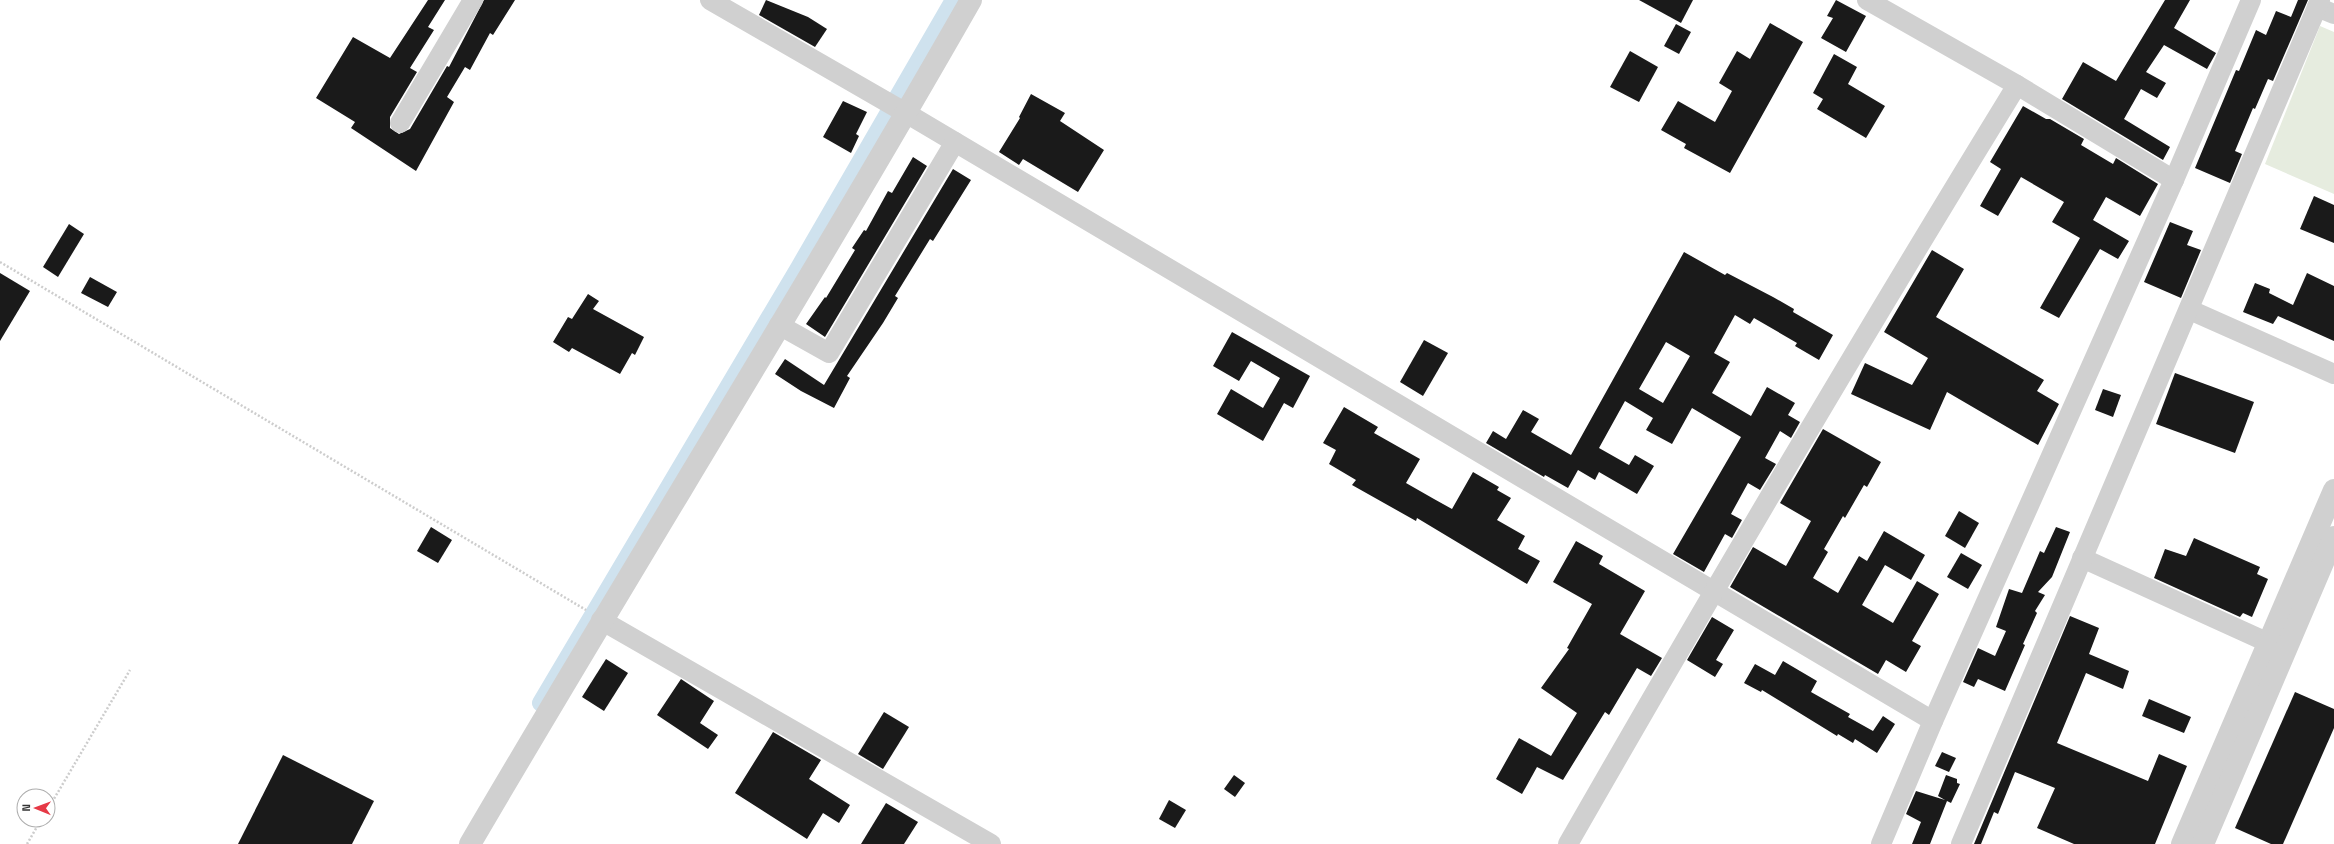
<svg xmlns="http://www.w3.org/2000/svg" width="2334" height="844" viewBox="0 0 2334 844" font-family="'Space Grotesk',sans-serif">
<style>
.green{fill:#e6ecdf}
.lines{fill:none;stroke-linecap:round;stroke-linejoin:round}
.canal{stroke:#cfe2ee;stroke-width:18}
.building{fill:#1a1a1a;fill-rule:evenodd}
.path{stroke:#cdcdcd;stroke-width:2.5;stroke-dasharray:2 2;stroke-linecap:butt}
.minor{stroke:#d0d0d0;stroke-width:20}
.tertiary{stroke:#d0d0d0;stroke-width:22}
</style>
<rect width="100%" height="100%" fill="#fff"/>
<path class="green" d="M2320 26 2334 32V194L2265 164Z"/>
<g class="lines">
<path class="canal" d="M541 703 799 268 954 0"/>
</g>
<g class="building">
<path d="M428 0H445L428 27 434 30 410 68 417 72 390 117V128L399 134 410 129 447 66 449 67 484 0H515L493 35 490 33 470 70 465 67 447 97 454 102 416 171 351 128 355 122 316 98 353 37 390 58Z"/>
<path d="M766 0 808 17 827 29 815 47 759 15Z"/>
<path d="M1639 0H1693L1681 23Z"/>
<path d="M1836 0 1866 16 1846 52 1821 38 1833 18 1827 16Z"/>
<path d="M2165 0H2190L2174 28 2216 53 2207 69 2164 45 2146 72 2166 83 2157 98 2141 89 2124 119 2170 147 2163 160 2062 99 2083 62 2116 81Z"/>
<path d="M2298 0H2308L2273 81 2268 79 2255 109 2253 108 2235 151 2242 154 2230 183 2195 168 2236 70 2239 71 2256 30 2266 35 2276 11 2291 17Z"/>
<path d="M1770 23 1803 42 1730 173 1684 148 1686 144 1661 130 1678 101 1715 122 1732 91 1719 83 1737 51 1750 59Z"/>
<path d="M1676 24 1691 32 1679 54 1664 46Z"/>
<path d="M1630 51 1658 67 1639 102 1610 87Z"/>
<path d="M1834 54 1857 67 1848 84 1885 106 1866 138 1817 109 1823 99 1813 93Z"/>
<path d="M1031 94 1065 113 1060 121 1104 150 1078 192 1023 159 1019 165 999 152 1020 118 1019 117Z"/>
<path d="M843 101 867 112 856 134 859 136 851 153 823 137Z"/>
<path d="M2023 106 2046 119H2050L2084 139 2081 145 2113 164 2116 158 2158 184 2140 216 2106 197 2093 220 2129 241 2118 259 2100 249 2059 318 2040 308 2080 238 2052 222 2064 202 2021 177 1998 216 1980 206 2001 169 1990 162Z"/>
<path d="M913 157 927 166 825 337 806 324 825 297 826 298 855 250 852 248 864 230 866 231 888 191 892 193Z"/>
<path d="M953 169 971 180 933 241 930 239 895 296 898 298 883 323 847 376 850 378 834 408 801 391 775 374 785 359 824 385Z"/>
<path d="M2314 196 2334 205V243L2300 229Z"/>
<path d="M2170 222 2193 231 2187 245 2201 250 2181 298 2144 282Z"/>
<path d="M69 224 84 234 58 277 43 267Z"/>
<path d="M1932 250 1964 269 1936 317 2044 380 2037 391 2059 404 2038 445 1947 392 1930 430 1851 394 1865 363 1912 385 1928 358 1884 332Z"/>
<path d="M1684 252 1725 275 1727 273 1773 297 1794 309 1793 312 1833 335 1819 360 1795 346 1797 343 1754 318 1750 324 1735 315 1714 353 1730 362 1712 393 1751 416 1767 387 1795 403 1788 415 1800 422 1791 438 1780 431 1765 458 1776 464 1760 490 1748 483 1731 514 1742 520 1732 538 1725 534 1704 572 1673 554 1741 437 1692 408 1672 444 1646 430 1653 418 1625 401 1599 448 1629 465 1635 455 1654 466 1637 494 1599 472 1595 480 1578 470 1568 488 1545 475 1544 477 1486 443 1493 431 1506 439 1523 410 1539 419 1531 432 1571 455ZM1666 342 1690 356 1663 403 1639 389Z"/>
<path d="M0 273 30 291 0 341Z"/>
<path d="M2307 273 2334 286V341L2278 316 2273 324 2243 312 2255 283 2270 289 2269 293 2293 305Z"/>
<path d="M90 277 117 292 108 307 81 293Z"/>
<path d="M588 294 599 301 593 309 644 337 635 355 632 353 620 374 572 348 569 352 553 342 568 317 572 319Z"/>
<path d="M1232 332 1310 376 1293 408 1284 403 1263 441 1217 414 1231 389 1263 408 1280 378 1251 361 1239 381 1213 366Z"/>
<path d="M1424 340 1448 353 1423 396 1400 382Z"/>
<path d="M2175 373 2254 402 2235 453 2156 424Z"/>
<path d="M2103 389 2121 395 2113 417 2095 410Z"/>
<path d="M1344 407 1378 427 1374 433 1420 459 1406 483 1434 499 1452 509 1473 472 1499 487 1497 490 1511 498 1497 520 1525 536 1518 549 1540 561 1527 584 1417 518 1416 521 1352 485 1356 480 1329 464 1336 450 1323 443Z"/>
<path d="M1823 429 1881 462 1867 487 1864 485 1845 518 1843 516 1824 549 1828 552 1813 578 1838 593 1859 556 1867 561 1884 531 1925 555 1911 580 1885 565 1862 605 1893 623 1917 581 1939 594 1912 641 1921 646 1906 672 1886 660 1878 674 1730 587 1753 547 1786 566 1811 521 1780 503Z"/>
<path d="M1959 511 1979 523 1965 548 1945 536Z"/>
<path d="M431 527 452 540 438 563 417 551Z"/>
<path d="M2056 527 2070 532 2052 577 2038 592 2045 595 2035 611 2037 613 2023 644 2025 645 2005 691 1978 679 1974 687 1963 682 1978 648 1995 656 2006 631 1996 627 2009 589 2022 593 2040 551 2044 553Z"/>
<path d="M2194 538 2260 567 2257 574 2268 579 2252 617 2243 613 2240 617 2154 578 2165 549 2186 556Z"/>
<path d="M1576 541 1603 556 1599 564 1645 591 1620 634 1662 658 1651 676 1637 668 1609 715 1605 712 1563 780 1537 767 1522 794 1496 779 1519 738 1551 756 1577 713 1541 688 1569 649 1567 648 1592 604 1553 582Z"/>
<path d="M1961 553 1982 565 1968 589 1947 577Z"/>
<path d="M2070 616 2099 628 2089 654 2129 671 2123 689 2086 673 2057 743 2148 781 2159 754 2187 766 2155 844H2074L2037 828 2055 788 2015 772 1998 814 1994 812 1981 844H1974Z"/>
<path d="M1712 617 1734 630 1716 660 1723 664 1715 677 1687 660Z"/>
<path d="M606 659 628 673 604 711 582 697Z"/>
<path d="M1783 661 1817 681 1811 692 1850 714 1848 717 1873 731 1883 716 1895 724 1877 753 1855 739 1853 743 1838 734 1837 736 1762 690 1761 692 1744 683 1755 664 1775 675Z"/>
<path d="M681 679 714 701 700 723 718 735 708 749 657 715Z"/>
<path d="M2295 692 2334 709V728L2283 844H2271L2235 828Z"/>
<path d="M2149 699 2191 717 2184 733 2142 716Z"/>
<path d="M884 712 909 727 883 769 858 754Z"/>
<path d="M773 732 821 760 809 779 850 805 839 823 823 813 807 839 735 793Z"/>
<path d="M1942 752 1956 758 1949 772 1935 766Z"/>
<path d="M283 755 374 801 352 844H238Z"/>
<path d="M1234 775 1245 783 1235 797 1224 789Z"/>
<path d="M1946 775 1957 779V783L1960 784 1951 803 1947 801 1930 844H1912L1921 822 1906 814 1916 791 1945 800 1938 796Z"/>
<path d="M1169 800 1186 810 1175 828 1159 819Z"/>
<path d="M886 803 918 822 904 844H861Z"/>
</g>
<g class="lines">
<g class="path">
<path d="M0 262 586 610"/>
<path d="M48 809 130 670"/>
<path d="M27 844 41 820"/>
</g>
<g class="minor">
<path d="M710 0 906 113 1933 721"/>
<path d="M1867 0 2017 85 2174 180"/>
<path d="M2317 7 2334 14"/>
<path d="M400 123 473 0"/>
<path d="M2190 310 2334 374"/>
<path d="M779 325 829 353 955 142"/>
<path d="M2082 558 2269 643"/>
<path d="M601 620 991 844"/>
<path d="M1568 844C1714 589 1863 336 2017 85"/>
<path d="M1881 844 1933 721 2174 180 2251 0"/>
<path d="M1961 844 2320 0"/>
</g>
<g class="tertiary">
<path d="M470 844C635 562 809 284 971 0"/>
<path d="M2182 844 2334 490"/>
<path d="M2203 844 2334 537"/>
</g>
</g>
<g transform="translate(36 808) rotate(271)"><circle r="19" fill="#ffffff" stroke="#adadad"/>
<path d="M0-3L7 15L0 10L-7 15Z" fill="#e63946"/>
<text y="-6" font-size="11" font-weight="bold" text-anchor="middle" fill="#333333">N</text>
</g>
</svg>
